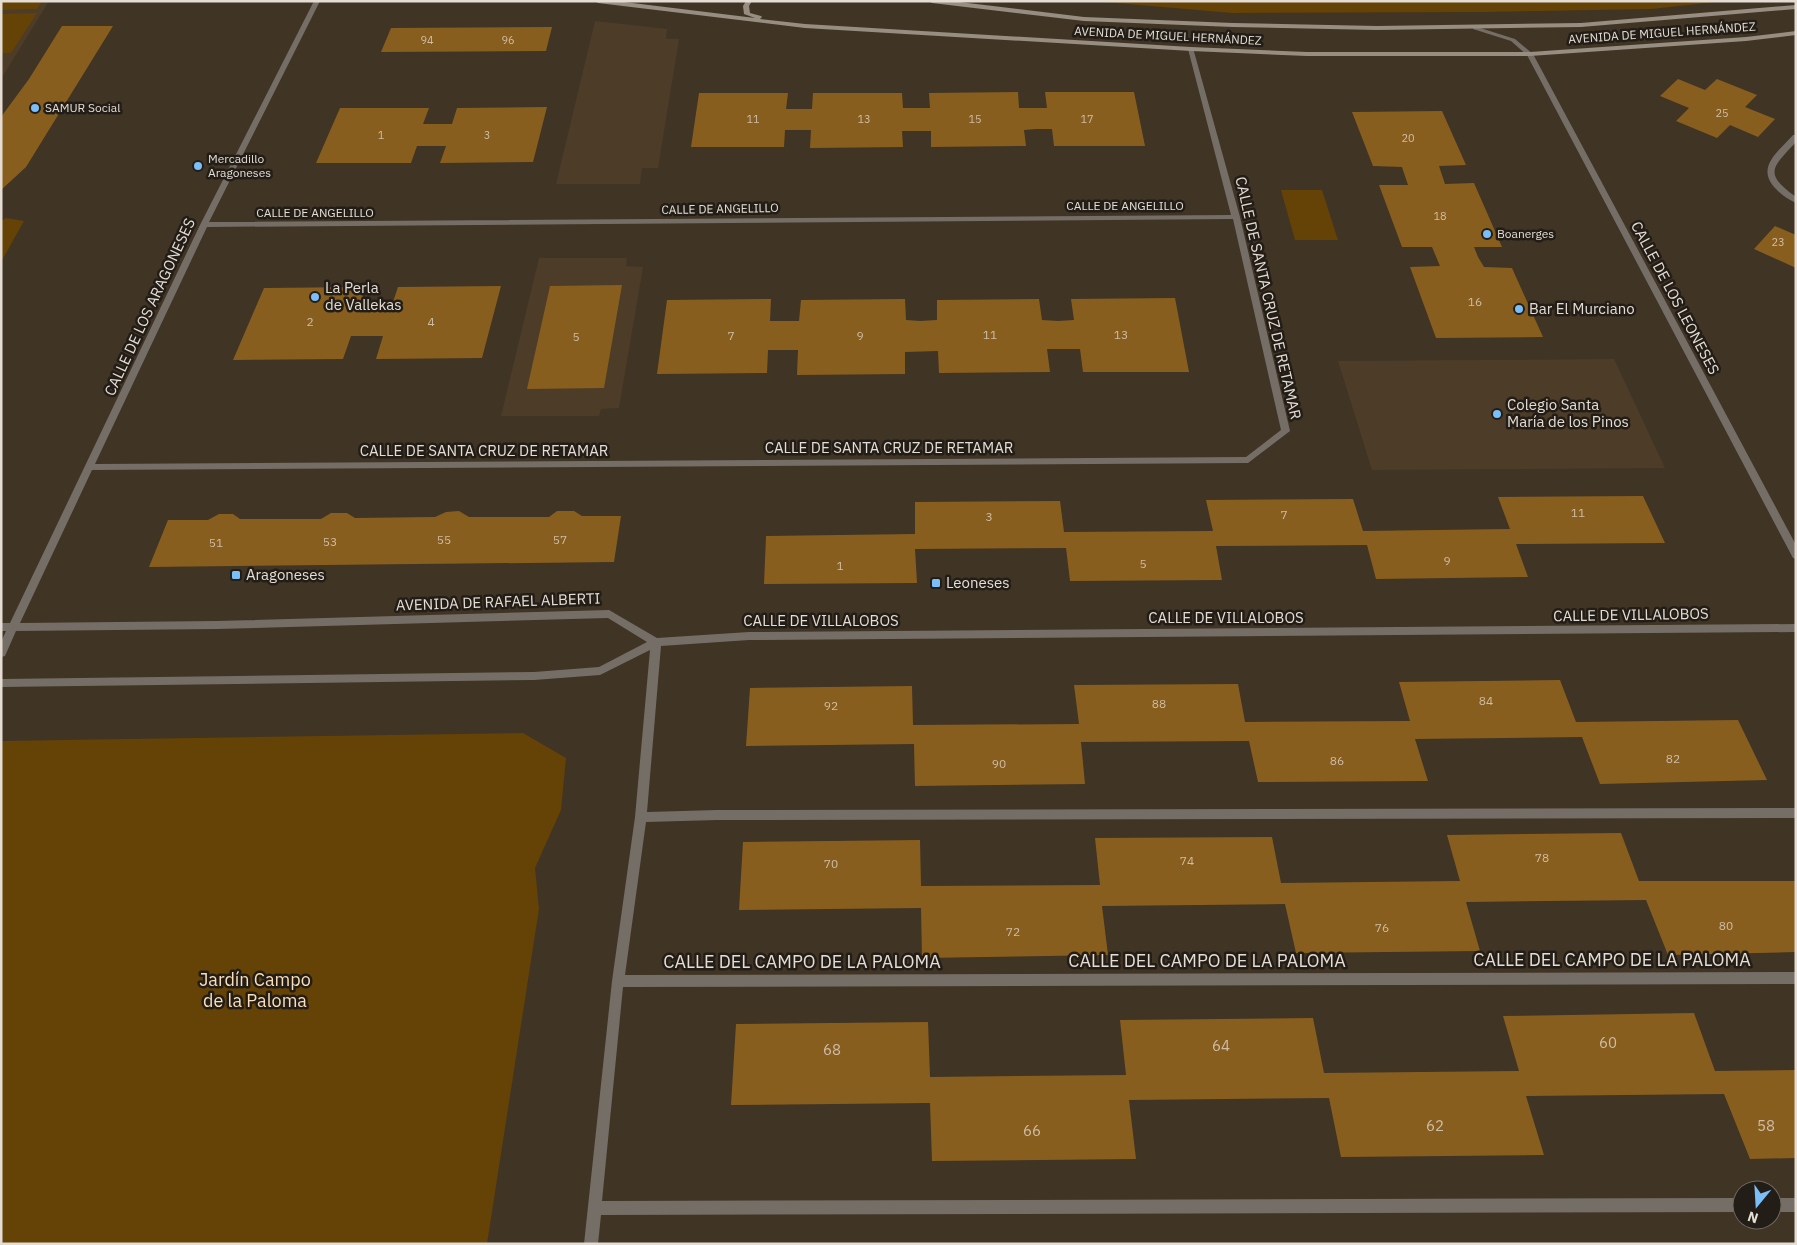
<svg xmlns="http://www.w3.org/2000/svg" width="1797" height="1245" viewBox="0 0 1797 1245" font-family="'IBM Plex Sans',sans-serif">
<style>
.built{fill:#4d3c28}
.green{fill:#654206}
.building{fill:#885e1f}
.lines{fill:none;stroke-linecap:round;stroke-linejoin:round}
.street{fill:#756e67;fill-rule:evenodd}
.secondary{fill:#978d81;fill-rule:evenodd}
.poi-dot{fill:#7abff8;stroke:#221d16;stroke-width:2}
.labels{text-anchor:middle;stroke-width:5;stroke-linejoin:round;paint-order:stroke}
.far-number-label{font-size:11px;fill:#cebda7}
.far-street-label{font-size:12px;fill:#e5ddd4;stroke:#221d16}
.far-poi-label{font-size:12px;fill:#e5ddd4;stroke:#221d16;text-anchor:start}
.number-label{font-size:12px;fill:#cebda7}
.poi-label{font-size:15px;fill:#e5ddd4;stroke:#221d16;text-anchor:start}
.street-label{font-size:15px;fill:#e5ddd4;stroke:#221d16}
.near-number-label{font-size:15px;fill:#cebda7}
.near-street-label{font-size:18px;fill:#e5ddd4;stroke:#221d16}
.near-park-label{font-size:18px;fill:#fcdeb9;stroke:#221d16}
</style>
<rect width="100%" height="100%" fill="#403424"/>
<g class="built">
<path d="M1 1H49L1 79Z"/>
<path d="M595 21 667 29 666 39H679L658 168H642L640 184H556Z"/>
<path d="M539 258H627L626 266 643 267 619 408 601 409 599 416H501Z"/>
<path d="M1614 359 1665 468 1372 470 1338 361Z"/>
</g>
<g class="green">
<path d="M1 1H42L37 9 1 10Z"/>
<path d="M1093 1H1724L1652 9 1484 12 1232 13Z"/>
<path d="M37 13 11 53H1V14Z"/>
<path d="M1281 190H1322L1338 240H1295Z"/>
<path d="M6 218 24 221 1 262V221Z"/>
<path d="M523 733 566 758 561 810 535 868 539 909 487 1244H1V741Z"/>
</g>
<g class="building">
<path d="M62 26H113L26 167 1 190V117L29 79Z"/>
<path d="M552 27 546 51 381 52 391 28Z"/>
<path d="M1678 79 1705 90 1717 79 1757 95 1745 107 1775 119 1758 137 1730 125 1717 138 1676 121 1689 108 1660 96Z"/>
<path d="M1018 92 1019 108H1047L1045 92H1134L1145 146H1054L1052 129H1036L1024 130 1026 146 931 147V131H902L903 147 810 148 811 130H785L784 147H691L699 93H788L786 109H812L813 93H902L903 108H930L929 93Z"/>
<path d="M547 107 533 162 440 163 446 146H417L411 163H316L340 108H429L423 124H452L457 108Z"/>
<path d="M1442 111 1466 165 1439 166 1445 184 1474 183 1502 247H1474L1478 257 1484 267 1512 268 1543 337 1436 338 1410 267 1440 266 1432 247H1402L1379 185H1408L1402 167 1373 166 1352 112Z"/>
<path d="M1775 226 1796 235V268L1754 249Z"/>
<path d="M622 285 604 388 527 389 550 286Z"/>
<path d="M501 286 482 358 376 359 383 336H351L343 359 233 360 264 288 366 287 359 308H391L398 287Z"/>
<path d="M1175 298 1189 372H1083L1080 349H1047L1050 372 939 373 938 351 905 352V374L797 375 798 350H768L767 373 657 374 667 300 771 299 770 321H799L801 300 905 299 906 320 920 321 937 320V300L1039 299 1042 320 1058 321 1074 320 1071 299Z"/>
<path d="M1643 496 1665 543 1516 544 1528 577 1376 579 1367 545 1216 546 1222 580 1070 581 1066 548 915 549 917 583 764 584 766 536 915 534V502L1060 501 1064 532 1213 531 1206 500 1353 499 1363 531 1510 529 1498 497Z"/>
<path d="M459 511 469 517H549L557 511H574L582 516H621L614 562 149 567 168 520H208L219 514H233L240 519H321L331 513H347L355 518 435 517 446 512Z"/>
<path d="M1560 680 1576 722 1738 720 1767 780 1600 784 1582 737 1415 739 1428 781 1258 782 1249 741 1081 742 1085 784 915 786 914 744 746 746 750 688 912 686 913 725 1079 724 1074 685 1238 684 1245 722 1410 721 1399 682Z"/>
<path d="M1621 833 1639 881H1796V952L1668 955 1646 900 1466 902 1480 951 1296 953 1285 904 1102 906 1108 955 922 958 921 908 739 910 743 842 920 840 921 886 1100 885 1095 838 1272 837 1281 883 1460 881 1447 835Z"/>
<path d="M1694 1013 1715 1071 1796 1070V1158L1750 1159 1724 1094 1526 1096 1544 1155 1341 1157 1329 1098 1129 1100 1136 1159 932 1161 930 1103 731 1105 736 1024 928 1022 930 1077 1126 1075 1120 1020 1313 1018 1324 1073 1519 1071 1503 1016Z"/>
</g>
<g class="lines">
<g class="street">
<path d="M314 1H320L209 222 1231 215 1188 49 1193 48 1240 217 1290 431 1248 463 92 470 20 623 217 621 609 610 657 638 749 632 1796 624V632L749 640 661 646 647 812 717 810 1796 808V818L717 820 646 822 625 975 1796 972V984L623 987 602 1201 1742 1198V1212L601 1215 598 1244H584L612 981 635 817 650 650 600 675 534 680 1 687V679L534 672 599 667 647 642 608 618 217 629 16 631 5 656 1 657V642L6 631H1V623H10L200 225ZM1233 219 1281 430 1246 457 95 464 207 227Z"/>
<path d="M1473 27H1477L1515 39 1533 54 1796 545V559L1793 558 1527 55 1511 41 1473 29Z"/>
<path d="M1793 135H1796V142C1772 168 1763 173 1796 197V203C1789 200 1782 195 1777 190 1754 168 1778 152 1793 135Z"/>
<rect x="1772" y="1198" width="24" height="14"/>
</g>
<g class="secondary">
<path d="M595 1H616L755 18 744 14 743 6 746 1H752L749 6 750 13 761 16 762 17 760 19 805 24 1191 47 1307 52H1530L1746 37 1796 31V35L1746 41 1530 56H1307L1191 51 805 28 598 3Z"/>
<path d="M929 1H951L1084 17 1233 23 1377 26 1581 23 1796 5V9L1581 27 1377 30 1233 27 1084 21 932 3Z"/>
</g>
</g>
<g class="poi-dot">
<circle cx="35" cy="108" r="5"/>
<circle cx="198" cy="166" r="5"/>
<circle cx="1487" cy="234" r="5"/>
<circle cx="315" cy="297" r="5"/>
<circle cx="1519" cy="309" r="5"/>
<circle cx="1497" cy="414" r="5"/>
<rect x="231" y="570" width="10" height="10" rx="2.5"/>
<rect x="931" y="578" width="10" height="10" rx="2.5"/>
</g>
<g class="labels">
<g class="far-number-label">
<text x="427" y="44">94</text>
<text x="508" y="44">96</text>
<text x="1722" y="117">25</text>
<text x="753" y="123">11</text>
<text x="864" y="123">13</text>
<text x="975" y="123">15</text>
<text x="1087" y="123">17</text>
<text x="381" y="139">1</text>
<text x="487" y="139">3</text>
<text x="1408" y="142">20</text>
<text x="1440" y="220">18</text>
<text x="1778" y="246">23</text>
</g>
<g class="far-street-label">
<text transform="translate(1662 33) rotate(-4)" y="4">AVENIDA DE MIGUEL HERNÁNDEZ</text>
<text transform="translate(1168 36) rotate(3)" y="4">AVENIDA DE MIGUEL HERNÁNDEZ</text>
<text x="1125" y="210">CALLE DE ANGELILLO</text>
<text transform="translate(720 209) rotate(-1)" y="4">CALLE DE ANGELILLO</text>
<text x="315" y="217">CALLE DE ANGELILLO</text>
</g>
<g class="far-poi-label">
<text x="45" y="112">SAMUR Social</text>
<text x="208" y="163">Mercadillo<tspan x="208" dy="14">Aragoneses</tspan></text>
<text x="1497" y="238">Boanerges</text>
</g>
<g class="number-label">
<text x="1475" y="306">16</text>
<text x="310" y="326">2</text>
<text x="431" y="326">4</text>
<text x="990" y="339">11</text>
<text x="1121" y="339">13</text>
<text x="731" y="340">7</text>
<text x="860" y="340">9</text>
<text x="576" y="341">5</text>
<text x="1578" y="517">11</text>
<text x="1284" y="519">7</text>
<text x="989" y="521">3</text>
<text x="444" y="544">55</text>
<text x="560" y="544">57</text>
<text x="330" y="546">53</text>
<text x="216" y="547">51</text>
<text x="1447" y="565">9</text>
<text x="1143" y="568">5</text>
<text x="840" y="570">1</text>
<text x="1486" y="705">84</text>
<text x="1159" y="708">88</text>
<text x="831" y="710">92</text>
<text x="1673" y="763">82</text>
<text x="1337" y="765">86</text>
<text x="999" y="768">90</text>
<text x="1542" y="862">78</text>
<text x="1187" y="865">74</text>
<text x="831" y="868">70</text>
<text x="1726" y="930">80</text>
<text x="1382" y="932">76</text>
<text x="1013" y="936">72</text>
</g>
<g class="poi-label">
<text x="325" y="293">La Perla<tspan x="325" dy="17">de Vallekas</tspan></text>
<text x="1529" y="314">Bar El Murciano</text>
<text x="1507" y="410">Colegio Santa<tspan x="1507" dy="17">María de los Pinos</tspan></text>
<text x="246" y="580">Aragoneses</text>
<text x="946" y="588">Leoneses</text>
</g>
<g class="street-label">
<text transform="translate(1268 298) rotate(77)" y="5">CALLE DE SANTA CRUZ DE RETAMAR</text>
<text transform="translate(1675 298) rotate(62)" y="5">CALLE DE LOS LEONESES</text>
<text transform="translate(150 307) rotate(-65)" y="5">CALLE DE LOS ARAGONESES</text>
<text x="889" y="453">CALLE DE SANTA CRUZ DE RETAMAR</text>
<text x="484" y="456">CALLE DE SANTA CRUZ DE RETAMAR</text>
<text transform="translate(498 602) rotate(-2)" y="5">AVENIDA DE RAFAEL ALBERTI</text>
<text transform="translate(1631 615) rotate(-1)" y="5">CALLE DE VILLALOBOS</text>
<text x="1226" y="623">CALLE DE VILLALOBOS</text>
<text x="821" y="626">CALLE DE VILLALOBOS</text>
</g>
<g class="near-number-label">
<text x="1608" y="1048">60</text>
<text x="1221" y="1051">64</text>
<text x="832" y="1055">68</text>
<text x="1435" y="1131">62</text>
<text x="1766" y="1131">58</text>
<text x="1032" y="1136">66</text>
</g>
<g class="near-street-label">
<text x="1612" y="966">CALLE DEL CAMPO DE LA PALOMA</text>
<text x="1207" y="967">CALLE DEL CAMPO DE LA PALOMA</text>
<text x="802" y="968">CALLE DEL CAMPO DE LA PALOMA</text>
</g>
<g class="near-park-label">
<text x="255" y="986">Jardín Campo<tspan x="255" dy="21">de la Paloma</tspan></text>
</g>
</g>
<rect width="1797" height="1245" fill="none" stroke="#e5ddd4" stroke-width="5"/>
<g transform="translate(1757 1205) rotate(198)"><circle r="24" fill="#221d16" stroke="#706a62"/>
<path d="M0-4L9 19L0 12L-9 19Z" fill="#7abff8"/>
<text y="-8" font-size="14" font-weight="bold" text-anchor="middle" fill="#e5ddd4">N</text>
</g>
</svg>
